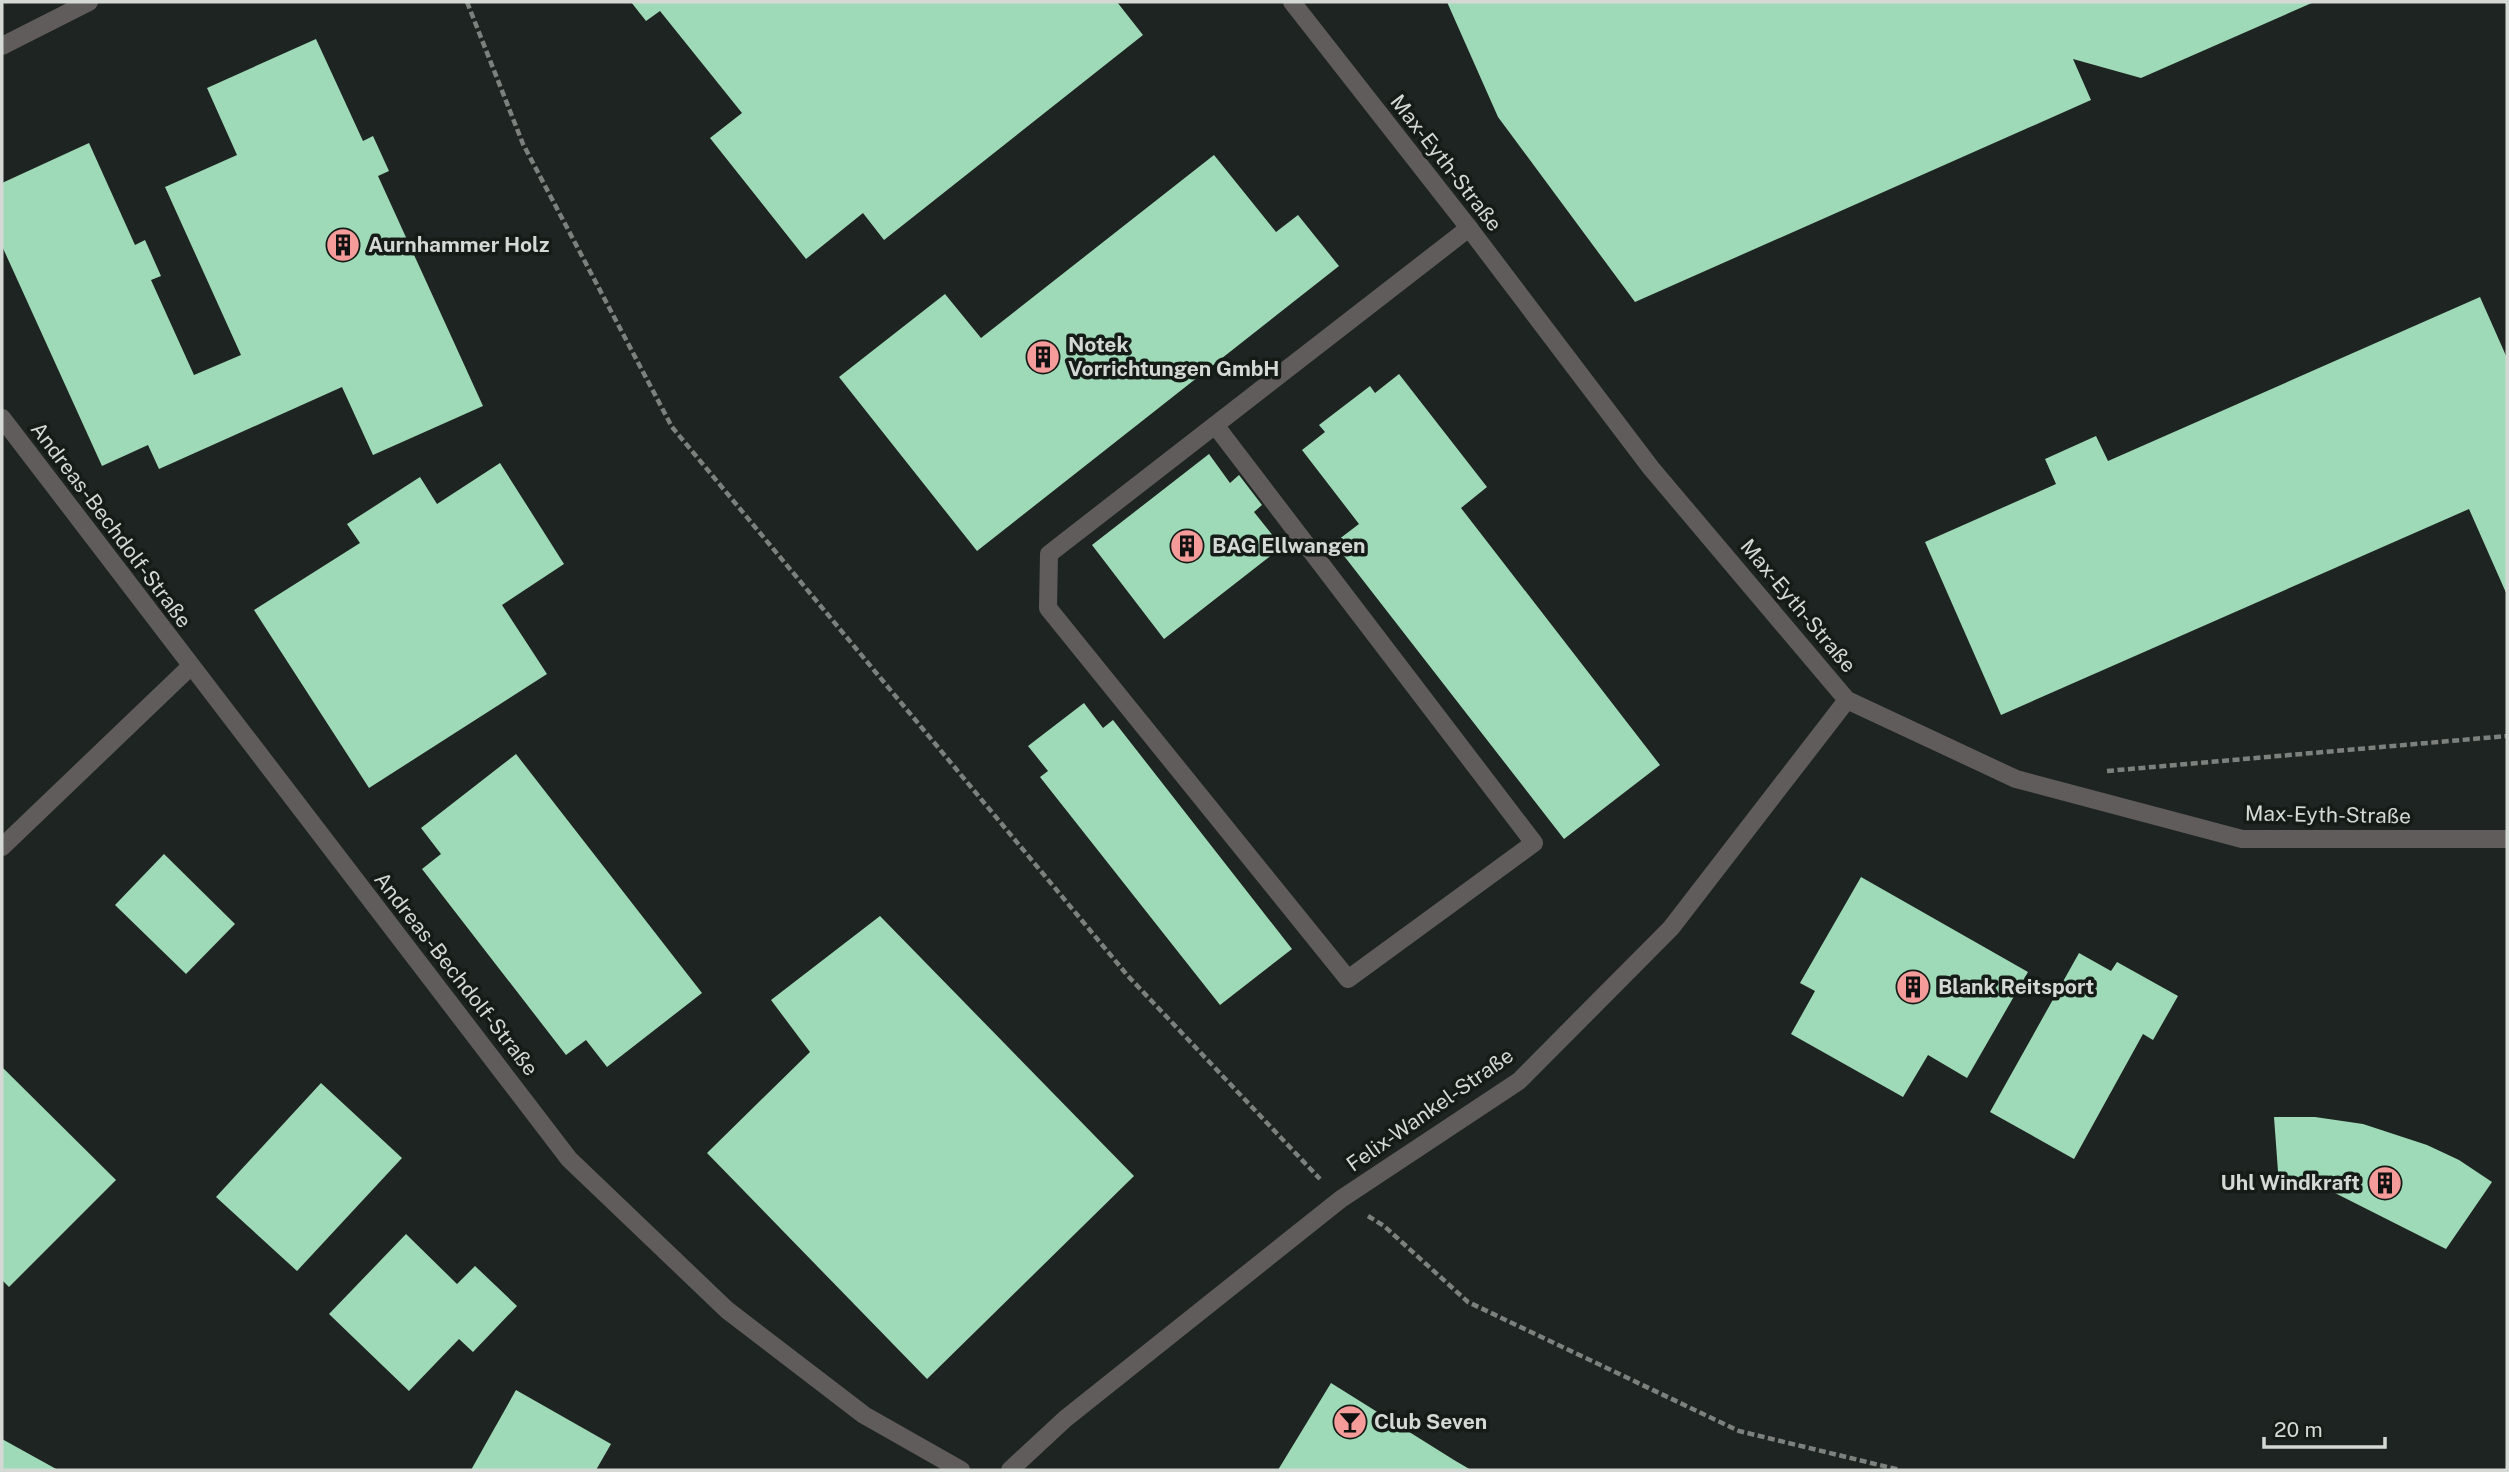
<svg xmlns="http://www.w3.org/2000/svg" width="2509" height="1472" viewBox="0 0 2509 1472" font-family="'Public Sans',sans-serif">
<style>
.building{fill:#9fdab8}
.lines{fill:none;stroke-linecap:round;stroke-linejoin:round}
.path{stroke:#7c817e;stroke-width:4.5;stroke-dasharray:7 3.5;stroke-linecap:butt}
.lane{stroke:#605c5c;stroke-width:18}
.street{stroke:#605c5c;stroke-width:18}
.labels{text-anchor:middle;stroke-width:7;stroke-linejoin:round;paint-order:stroke}
.street-label{font-size:21px;fill:#d5d9d6;stroke:#151b17}
.poi-label{font-size:21px;font-weight:bold;fill:#d5d9d6;stroke:#151b17;text-anchor:start}
</style>
<rect width="100%" height="100%" fill="#1e2421"/>
<g class="building">
<path d="M631 2H1117L1143 35 884 240 863 213 806 259 710 138 742 113 660 11 646 21Z"/>
<path d="M1447 2H2314L2141 78 2073 59 2091 100 1635 302 1498 117Z"/>
<path d="M316 39 363 141 373 136 389 171 378 176 483 406 373 455 342 387 159 469 148 445 102 466 2 246V183L89 143 135 245 145 240 161 276 151 280 194 375 241 355 165 187 237 155 207 88Z"/>
<path d="M1214 155 1276 232 1298 215 1339 266 977 551 839 377 945 294 981 338Z"/>
<path d="M2480 297 2507 358V595L2469 509 2001 715 1925 542 2056 484 2045 459 2096 436 2108 461Z"/>
<path d="M1399 374 1487 487 1461 508 1660 765 1564 839 1334 543 1359 524 1302 450 1325 432 1319 425 1370 386 1375 393Z"/>
<path d="M1209 454 1230 483 1239 475 1262 505 1254 512 1282 547 1164 639 1092 545Z"/>
<path d="M500 463 564 564 502 605 547 674 369 788 254 610 360 543 347 524 420 477 437 504Z"/>
<path d="M1084 703 1103 728 1113 720 1292 949 1220 1005 1040 777 1048 771 1028 746Z"/>
<path d="M516 754 702 993 607 1067 586 1040 566 1055 422 869 441 854 421 828Z"/>
<path d="M164 854 235 924 186 974 115 905Z"/>
<path d="M1861 877 2028 972 1967 1078 1928 1055 1903 1097 1791 1034 1815 991 1800 983Z"/>
<path d="M880 916 1134 1176 927 1379 707 1153 810 1052 771 1000Z"/>
<path d="M2079 953 2111 971 2117 962 2178 996 2153 1040 2143 1034 2074 1159 1990 1112Z"/>
<path d="M2 1067 116 1180 9 1287 2 1280Z"/>
<path d="M321 1083 402 1158 297 1271 216 1197Z"/>
<path d="M2274 1117H2315L2363 1124 2427 1145 2459 1160 2492 1182 2446 1249 2329 1190 2279 1185Z"/>
<path d="M406 1234 457 1284 475 1266 517 1306 473 1352 459 1339 409 1391 329 1314Z"/>
<path d="M1331 1383 1454 1460 1471 1470H1278Z"/>
<path d="M516 1390 611 1444 596 1470H471Z"/>
<path d="M2 1439 58 1470H2Z"/>
</g>
<g class="lines">
<g class="path">
<path d="M467 2 523 144 672 427 1128 976 1320 1179"/>
<path d="M2107 771 2507 736"/>
<path d="M1368 1216 1384 1226 1468 1302 1739 1431 1900 1470"/>
</g>
<path class="lane" d="M1215 425 1534 843 1348 979 1048 608 1049 554 1469 228"/>
<g class="street">
<path d="M1292 2 1469 228 1651 468 1847 700 2016 779 2242 839H2507"/>
<path d="M2 46 89 2"/>
<path d="M2 418 569 1159 727 1310 864 1415 961 1470"/>
<path d="M2 847 190 667"/>
<path d="M1010 1470 1065 1419 1341 1199 1519 1081 1671 928 1847 700"/>
</g>
</g>
<defs>
<g id="building-disc" transform="scale(1.75)"><circle r="9.5" fill="#f59b99" stroke="#151b17"/><path d="M-4-6H4V6H1V3H-1V6H-4ZM-2.5-4.3h1.7v1.8h-1.7ZM.8-4.3h1.7v1.8H.8ZM-2.5-1h1.7V.8h-1.7ZM.8-1h1.7V.8H.8Z" fill="#111"/></g>
<g id="bar-disc" transform="scale(1.75)"><circle r="9.5" fill="#f59b99" stroke="#151b17"/><path d="M-6-5H6L.8 .8V4.5H3.5V6h-7V4.5H-.8V.8Z" fill="#111"/></g>
</defs>
<g fill-rule="evenodd">
<use href="#building-disc" x="343" y="245"/>
<use href="#building-disc" x="1043" y="357"/>
<use href="#building-disc" x="1187" y="546"/>
<use href="#building-disc" x="1913" y="987"/>
<use href="#building-disc" x="2385" y="1183"/>
<use href="#bar-disc" x="1350" y="1422"/>
</g>
<g class="labels">
<g class="street-label">
<text transform="translate(1446 163) rotate(52)" y="7">Max-Eyth-Straße</text>
<text transform="translate(111 525) rotate(53)" y="7">Andreas-Bechdolf-Straße</text>
<text transform="translate(1798 606) rotate(50)" y="7">Max-Eyth-Straße</text>
<text transform="translate(2328 815) rotate(1)" y="7">Max-Eyth-Straße</text>
<text transform="translate(456 974) rotate(52)" y="7">Andreas-Bechdolf-Straße</text>
<text transform="translate(1430 1110) rotate(-35)" y="7">Felix-Wankel-Straße</text>
</g>
<g class="poi-label">
<text x="368" y="252">Aurnhammer Holz</text>
<text x="1068" y="352">Notek<tspan x="1068" dy="24">Vorrichtungen GmbH</tspan></text>
<text x="1212" y="553">BAG Ellwangen</text>
<text x="1938" y="994">Blank Reitsport</text>
<text x="2360" y="1190" text-anchor="end">Uhl Windkraft</text>
<text x="1374" y="1429">Club Seven</text>
</g>
</g>
<rect width="2509" height="1472" fill="none" stroke="#d5d9d6" stroke-width="7"/>
<path d="M2264 1437v10h121v-10" fill="none" stroke="#d5d9d6" stroke-width="3.5"/>
<text x="2274" y="1437" font-size="21" fill="#d5d9d6" stroke="#151b17" stroke-width="5" paint-order="stroke">20 m</text>
</svg>
